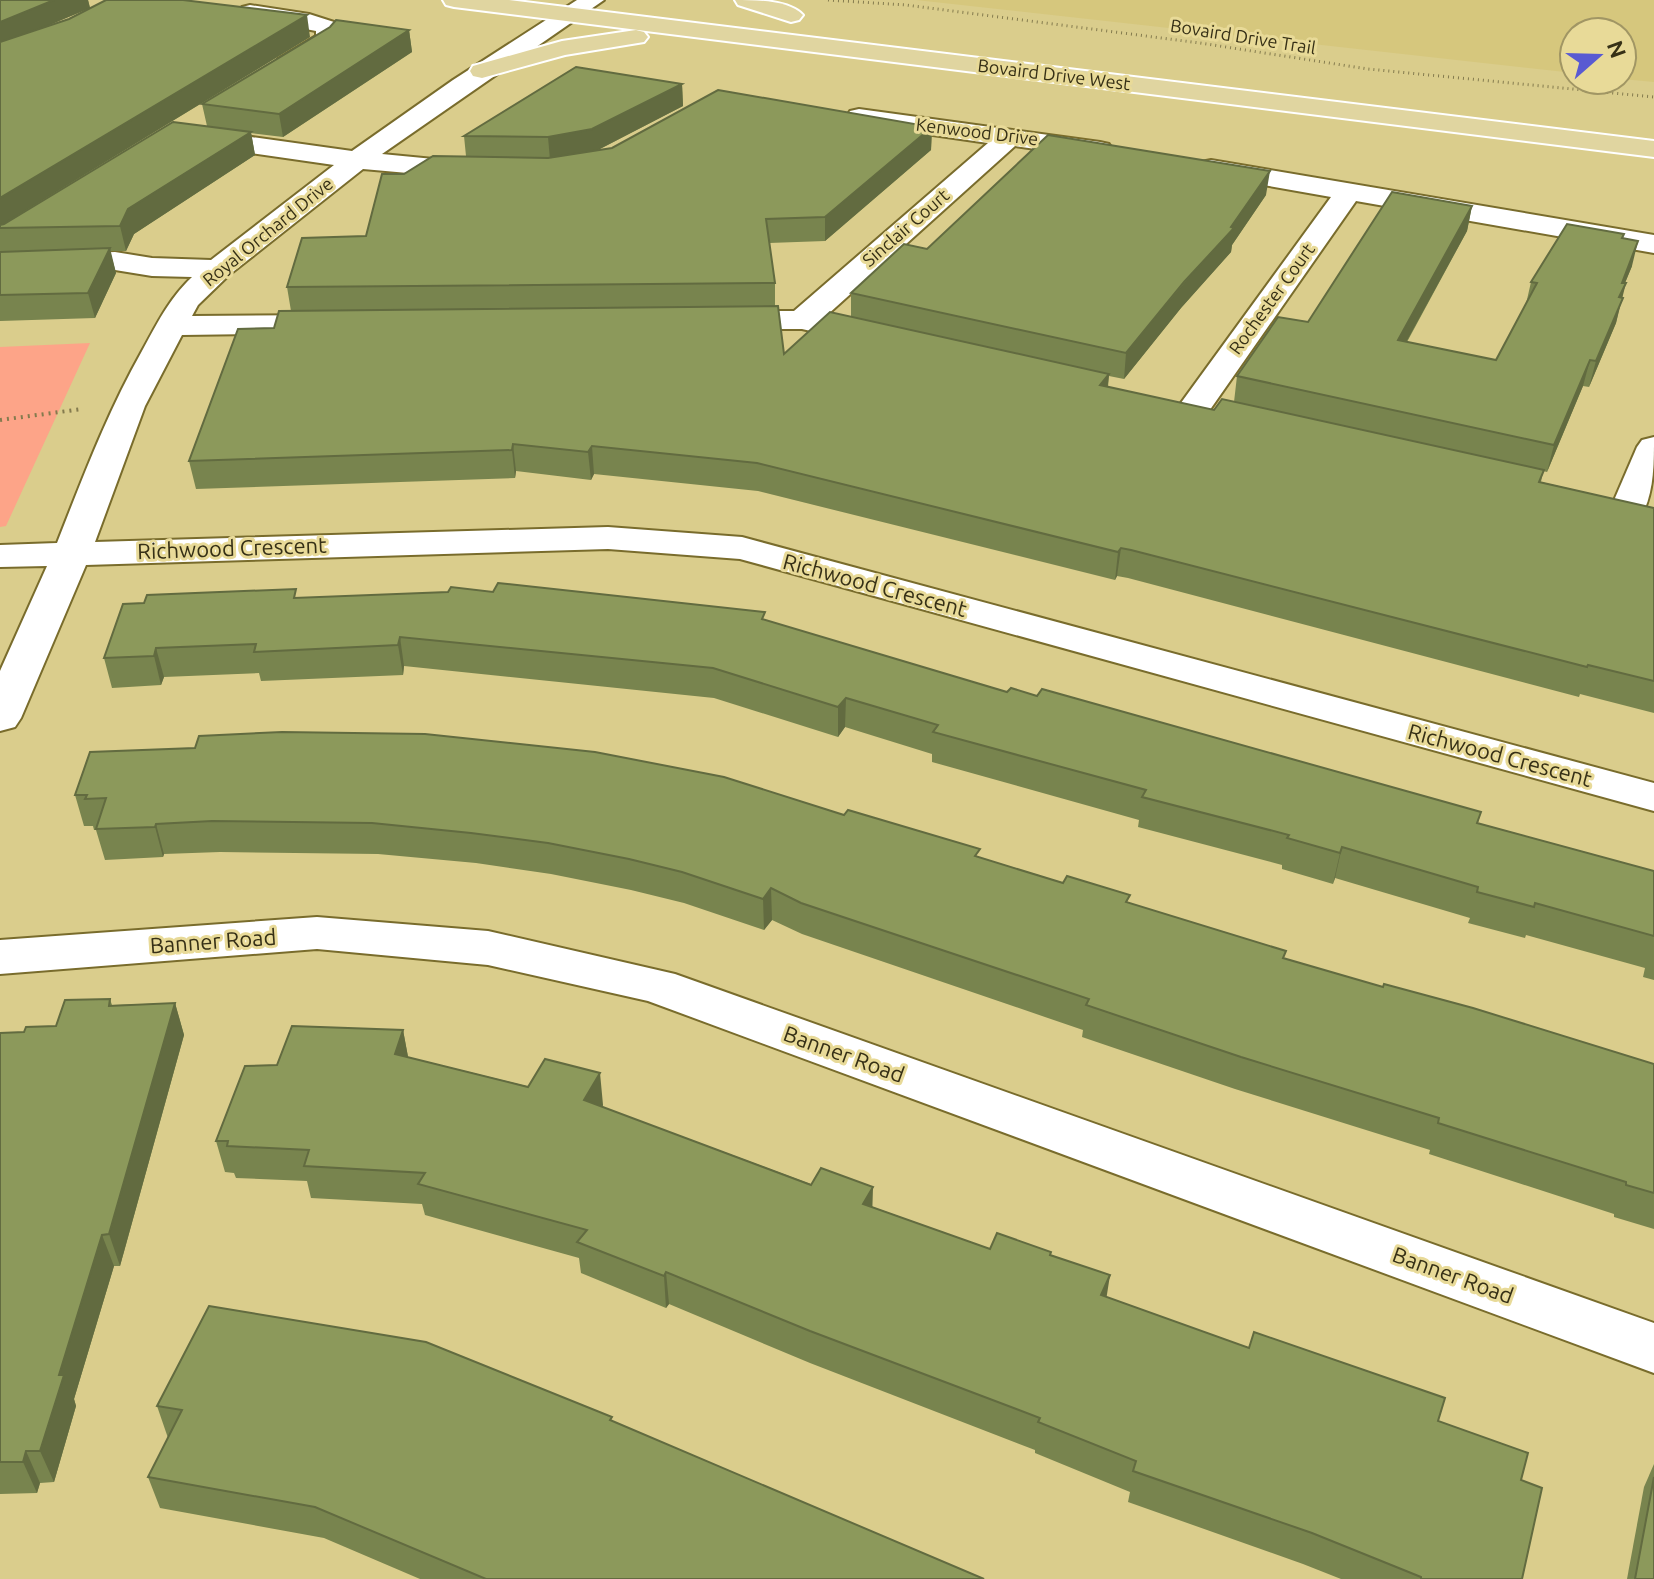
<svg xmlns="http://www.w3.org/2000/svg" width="1654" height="1579" viewBox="0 0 1654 1579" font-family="Ubuntu,sans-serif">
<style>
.built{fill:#d6c77d}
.green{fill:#fda488}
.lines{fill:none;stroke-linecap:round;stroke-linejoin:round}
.minor-casing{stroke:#796c2c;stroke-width:4}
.major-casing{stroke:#fff;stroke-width:4}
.path-far1{stroke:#847b4e;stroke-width:3;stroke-dasharray:1 4;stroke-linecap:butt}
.path{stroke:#847b4e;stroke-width:4;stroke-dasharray:2 5;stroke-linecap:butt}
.minor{fill:#fff;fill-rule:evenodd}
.major{fill:#e0d5a0;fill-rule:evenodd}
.wall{fill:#78844e}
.shaded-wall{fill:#626b40}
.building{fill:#8c995b;stroke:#626b40;stroke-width:2}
.labels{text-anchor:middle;stroke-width:6;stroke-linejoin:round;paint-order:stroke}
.far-street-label{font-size:18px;fill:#363016;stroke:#e8da98}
.street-label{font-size:22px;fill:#363016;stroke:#e8da98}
</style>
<rect width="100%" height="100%" fill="#dacd8c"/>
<path class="built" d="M916 0H1654V82L1622 79V32H1574V73Z"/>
<path class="green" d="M90 343 6 526 0 527V347Z"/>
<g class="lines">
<g class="minor-casing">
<g id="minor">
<path d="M577 0H604L382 154 475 163 485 165 489 171 485 177 475 179 363 169 229 275 198 305 192 316 335 315 346 317 351 324 346 331 335 333 182 335 145 406 95 542 608 527 742 537 1654 783V811L740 559 608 549 86 565 21 718 15 727 0 731V671L47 566 0 567V545L57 543C83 477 107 413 142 351 157 324 168 300 192 277L152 276 115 270 0 274V256L115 252 152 258 211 260 334 165 194 145 185 143 181 137 185 131 194 129 352 151 453 80Z"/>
<path d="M250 5 309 14 334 22 341 36C329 52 298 74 278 69L275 64 278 59 316 36V31L242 17 238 12 242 7Z"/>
<path d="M859 109 1100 142 1109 144 1113 150 1109 156 1100 158 1015 146 826 316 888 329 893 336 888 343 877 346 802 329H720L709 327 704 320 709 313 720 311H794L988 143 850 123 846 117 850 111Z"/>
<path d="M1211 160 1654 235V253L1356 201 1207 414 1195 417 1183 414 1178 407 1331 197 1201 174 1197 168 1201 162Z"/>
<path d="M1654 437C1654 463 1654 490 1643 513L1630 516 1617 513 1612 505 1637 447 1642 440Z"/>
<path d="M317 917 488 931 675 974 1654 1323V1373L648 1001 488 965 317 949 0 974V940Z"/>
</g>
</g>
<g class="major-casing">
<g id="major">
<path d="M443 0H509L1654 141V157L454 7 446 5Z"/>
<path d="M735 0C755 0 789 0 803 15L799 20 791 22 738 5Z"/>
<path d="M636 30 644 32 648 37 644 42 565 55 482 78 473 76 470 71 473 66 562 41Z"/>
</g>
</g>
<path class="path-far1" d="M828 0 906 5 1200 43 1368 69 1654 97"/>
<path class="path" d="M0 420 82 409"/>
<use href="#minor" class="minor"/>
<use href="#major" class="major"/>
</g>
<g class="wall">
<path d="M0 0H88L90 8 44 27 310 37 2 225 207 126 202 104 409 30 412 52 283 137 251 133 255 155 134 234 126 251H110L116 273 95 318 0 321Z"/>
<path d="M682 84 683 106 598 150 932 127 931 150 825 241 769 243 775 283V307L784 354 851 317V293L927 249 1266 195 1232 245 1231 252 1181 308 1124 379 1109 376 1108 387 1214 410 1234 402 1237 376 1308 322 1472 206 1467 231 1407 342 1496 360 1526 304 1531 282 1623 238 1632 266 1625 283 1616 323 1589 387 1583 386 1547 472 1543 471 1541 482 1654 508V713L1580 694 1579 697 1128 578 1117 576 1115 580 758 491 594 474 591 480 516 471 515 478 196 489 189 461 274 328 291 311 287 287 366 236 404 174 466 156 464 136Z"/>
<path d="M298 598 765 620 1007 692 1037 696 1481 812 1478 823 1654 871V980L1643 977 1645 968 1526 935 1525 938 1468 923 1470 918 1335 878 1333 884 1282 869V865L1138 827 1139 820 932 762V754L845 727 838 737 714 698 404 666 403 675 261 681 259 673 164 677 161 685 112 688 104 658Z"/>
<path d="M90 752 979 857 1129 903 1285 959 1654 1064V1229L1614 1217V1214L1429 1154 1430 1150 1235 1089 1082 1037 1083 1030 802 934 772 920 764 930 684 903 631 890 551 874 476 863 378 854 220 852 164 854 163 857 105 860 96 830H94L93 826H84L75 795Z"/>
<path d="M110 999 112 1005 175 1003 184 1035 120 1266H114L74 1399 76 1406 54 1482 40 1483 37 1493 0 1494V1033L24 1032 56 1026Z"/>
<path d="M403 1030 408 1057 603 1105 602 1107 873 1207 990 1249 1051 1255 1107 1297 1438 1421 1521 1480 1522 1579H1341L1303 1564 1128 1502 1130 1492 1035 1453V1450L810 1363 669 1304 666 1308 581 1273 579 1258 425 1215 422 1204 311 1198 307 1181 236 1178 234 1173 225 1172 216 1141 277 1065Z"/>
<path d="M157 1406 612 1421 984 1579H420L324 1538 160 1508 148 1477 168 1438Z"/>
<path d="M1654 1464V1579H1627L1644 1487Z"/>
</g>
<g class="shaded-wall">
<path d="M54 0H88L90 8 0 46V22Z"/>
<path d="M307 15 310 37 0 226V198Z"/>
<path d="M409 30 412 52 283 137 279 114Z"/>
<path d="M682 84 683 106 594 152 550 160 548 137Z"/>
<path d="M932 127 931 150 825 241V217Z"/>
<path d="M251 132 255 155 134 234 126 251 120 226 128 209Z"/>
<path d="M1270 171 1266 195 1232 245 1231 252 1181 308 1124 379 1126 353 1231 227Z"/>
<path d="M1472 206 1467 231 1393 366 1398 340Z"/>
<path d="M1638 241 1632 266 1620 295 1626 283 1616 323 1589 387 1596 361 1622 283Z"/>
<path d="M110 248 116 273 95 318 88 293Z"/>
<path d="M1590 360 1583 386 1547 472 1554 445Z"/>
<path d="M1109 374 1106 401 1100 385Z"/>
<path d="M513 444 516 471 515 478 512 450Z"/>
<path d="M592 446 594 474 591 480 588 452Z"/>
<path d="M1121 548 1117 576 1115 580 1118 552Z"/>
<path d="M400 637 404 666 403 675 398 645Z"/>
<path d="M156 648 164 677 161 685 154 656Z"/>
<path d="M846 698 845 727 838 737V707Z"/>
<path d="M156 824 164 854 163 857 155 827Z"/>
<path d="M1342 847 1335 878 1333 884 1340 853Z"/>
<path d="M771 888 772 920 764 930 763 899Z"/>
<path d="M175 1003 184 1035 120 1266 109 1234Z"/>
<path d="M403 1030 409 1062 395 1054Z"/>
<path d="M600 1073 603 1105 588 1132 584 1100Z"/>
<path d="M873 1187 872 1219 863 1204Z"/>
<path d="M102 1235 114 1266 74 1399 76 1406 54 1482 40 1451 59 1375Z"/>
<path d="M666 1272 669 1304 666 1308 664 1276Z"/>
<path d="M1110 1275 1105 1307 1101 1295Z"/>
<path d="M26 1451 40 1483 37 1493 23 1462Z"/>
</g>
<g class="building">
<path d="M0 0H54L0 22Z"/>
<path d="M106 0H183L307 15 0 198V42L69 19Z"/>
<path d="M336 20 409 30 279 114 202 104 330 27Z"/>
<path d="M576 67 682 84 592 129 548 137 464 136Z"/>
<path d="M718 90 932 127 825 217 766 219 775 283 287 287 302 238 366 236 382 174H404L433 156 548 158 612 148Z"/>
<path d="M173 122 251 132 128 209 120 226 0 228V225L4 224Z"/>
<path d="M1048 135 1270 171 1231 227 1234 228 1184 282 1126 353 851 293 904 244 927 249Z"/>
<path d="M1392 192 1472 206 1398 340 1496 360 1537 283 1531 282 1567 224 1624 234 1622 238 1638 241 1622 283H1626L1619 297 1623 298 1596 361 1590 360 1554 445 1237 376 1278 317 1308 322Z"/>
<path d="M110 248 88 293 0 295V252Z"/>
<path d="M778 306 784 354 830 312 1109 374 1100 385 1214 410 1222 399 1544 470 1539 482 1654 508V681L1588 665 1587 667 1131 550 1121 548 1118 552 757 463 592 446 588 452 513 444 512 450 189 461 238 329 274 328 279 311Z"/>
<path d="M498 583 765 612 762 619 1007 692 1011 688 1037 696 1042 689 1481 812 1477 823 1654 871V936L1535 903 1534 907 1477 892 1478 887 1342 847 1340 853 1287 838 1289 835 1142 797 1146 790 933 732 938 725 846 698 838 707 713 668 400 637 398 645 254 652 256 644 156 648 154 656 104 658 123 604 144 603 147 595 296 589 294 598 448 592 451 587 493 592Z"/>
<path d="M282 732 425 734 595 752 724 777 844 815 848 810 980 849 975 856 1063 883 1067 876 1130 895 1126 902 1286 951 1283 958 1383 987 1384 984 1473 1008 1654 1064V1193L1626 1185V1182L1438 1123 1439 1118 1241 1057 1086 1005 1089 999 801 903 771 888 763 899 682 872 629 859 548 843 471 833 372 823 212 821 156 824 155 827 96 829 106 798 85 799 87 795H75L90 752 195 748 199 736Z"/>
<path d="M110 999 109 1006 175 1003 109 1234 102 1235 59 1375H64L40 1451H26L23 1462H0V1033L24 1032 26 1027 56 1026 65 1000Z"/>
<path d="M292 1026 403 1030 395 1054 528 1087 545 1059 600 1073 584 1100 811 1185 821 1168 873 1187 863 1204 990 1249 997 1233 1051 1252 1050 1255 1110 1275 1101 1295 1249 1348 1254 1332 1445 1398 1438 1421 1528 1453 1521 1480 1542 1488 1522 1579H1421V1577L1312 1533 1133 1471 1136 1461 1038 1422 1040 1418 810 1331 666 1272 664 1276 577 1242 587 1230 418 1184 425 1173 304 1166 309 1150 227 1146 228 1141H216L245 1066 277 1065Z"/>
<path d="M209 1306 426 1342 612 1417 610 1420 984 1579H486L315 1507 148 1477 182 1410 157 1406Z"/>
<path d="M1654 1477V1579H1635Z"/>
</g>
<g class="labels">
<g class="far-street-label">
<text transform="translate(1243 37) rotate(9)" y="6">Bovaird Drive Trail</text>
<text transform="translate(1054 75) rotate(7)" y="6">Bovaird Drive West</text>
<text transform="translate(977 132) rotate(7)" y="6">Kenwood Drive</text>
<text transform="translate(906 228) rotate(-41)" y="6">Sinclair Court</text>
<text transform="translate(268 232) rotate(-39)" y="6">Royal Orchard Drive</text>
<text transform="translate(1272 299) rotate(-54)" y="6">Rochester Court</text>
</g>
<g class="street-label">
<text transform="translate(232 548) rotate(-2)" y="8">Richwood Crescent</text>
<text transform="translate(875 585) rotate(15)" y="8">Richwood Crescent</text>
<text transform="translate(1500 755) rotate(15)" y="8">Richwood Crescent</text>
<text transform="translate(213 941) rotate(-4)" y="8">Banner Road</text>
<text transform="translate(844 1054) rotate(20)" y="8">Banner Road</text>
<text transform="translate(1453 1275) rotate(20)" y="8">Banner Road</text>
</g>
</g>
<g transform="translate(1598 56) rotate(70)"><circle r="38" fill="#e8da98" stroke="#a19664" stroke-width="2"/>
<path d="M0-6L14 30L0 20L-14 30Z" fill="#595ad2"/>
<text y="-12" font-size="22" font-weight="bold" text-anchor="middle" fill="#363016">N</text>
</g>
</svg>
